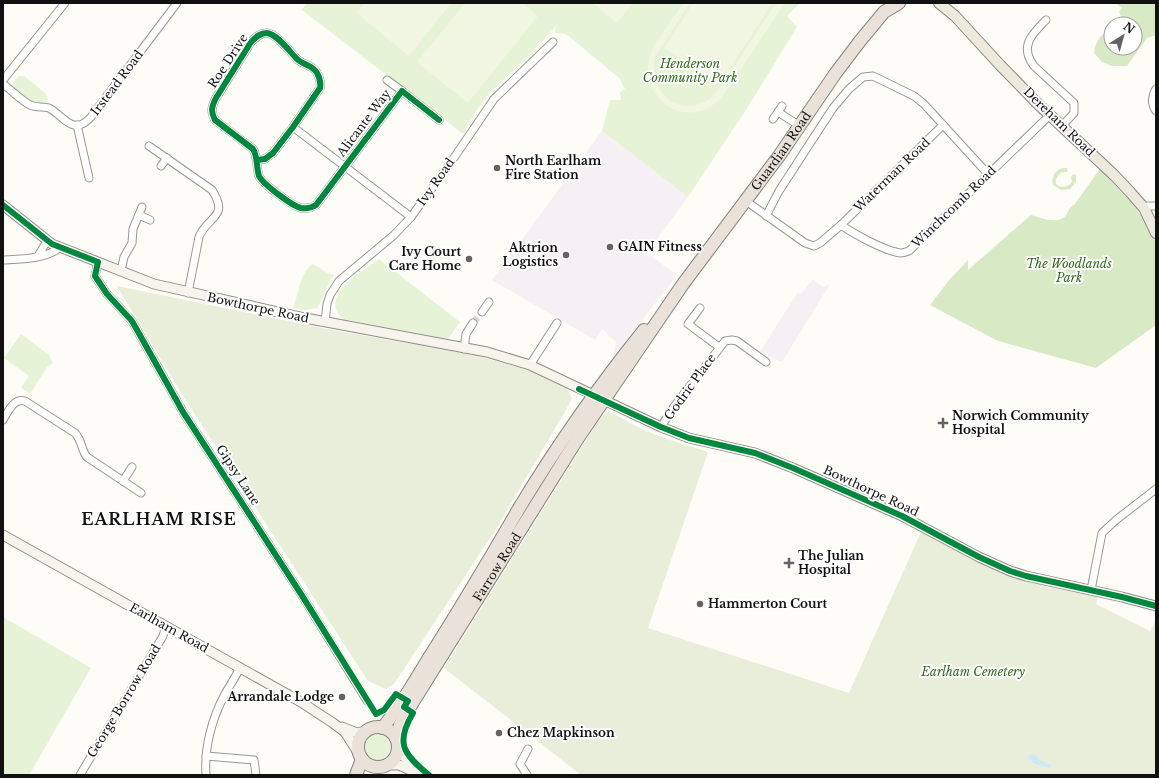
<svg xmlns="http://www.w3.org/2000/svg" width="1159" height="778" viewBox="0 0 1159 778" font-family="'Libre Baskerville',serif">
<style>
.industrial{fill:#f5f0f3}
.green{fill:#e7f3d7}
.forest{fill:#d8eac5}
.cemetery{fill:#e9eedb}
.pitch{fill:#f0f6e1}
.water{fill:#cde8f7}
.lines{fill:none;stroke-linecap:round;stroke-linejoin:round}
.street-tunnel{stroke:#dad9d4;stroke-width:7;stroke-dasharray:7 3.5;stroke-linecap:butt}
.street-casing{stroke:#979795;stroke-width:9}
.secondary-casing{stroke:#8e8d8b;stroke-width:11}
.primary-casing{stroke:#858482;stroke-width:12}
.highway-casing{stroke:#858482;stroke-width:14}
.street{stroke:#fffffe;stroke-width:7}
.secondary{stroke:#f6f4eb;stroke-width:9}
.primary{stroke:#ede9dc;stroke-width:10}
.highway{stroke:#eae1d8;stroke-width:12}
.cycleway-casing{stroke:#fff;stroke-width:8}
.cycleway{stroke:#00873e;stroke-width:6}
.poi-dot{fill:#646362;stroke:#fff;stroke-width:1.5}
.labels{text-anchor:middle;stroke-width:4;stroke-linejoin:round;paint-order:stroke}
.street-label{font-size:12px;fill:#111;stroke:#fff}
.park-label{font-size:12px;font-style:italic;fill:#2f6b1f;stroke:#fff}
.poi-label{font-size:12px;font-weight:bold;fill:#111;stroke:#fff;text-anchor:start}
.district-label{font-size:16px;font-weight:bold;letter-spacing:1px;fill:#111;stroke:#fff}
</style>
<rect width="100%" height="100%" fill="#fdfcf7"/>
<g class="industrial">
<path d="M602 131 688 197 647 253 677 275 613 358 616 342 602 329 595 340 492 280Z"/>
<path d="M813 279 823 287 830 284 782 362 759 353 798 292 801 294Z"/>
</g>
<g class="green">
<path d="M306 3H800L787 16 797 27 746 110 688 197 602 131 610 100H621L620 92 625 89 619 78 566 34 555 33 556 26 530 55 488 95 476 111 463 134 302 10Z"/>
<path d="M18 76H24L45 93 47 96 48 100 46 102 36 104 32 102 11 85Z"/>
<path d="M379 259 460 322 448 339 343 319C318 296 362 271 379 259Z"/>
<path d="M312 264C320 267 324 273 334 275 326 285 324 298 317 308L305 310 293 308C299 293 299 275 312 264Z"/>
<path d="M21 334 49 355 53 363 47 367 30 394 21 388 29 376 4 358Z"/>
<path d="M3 617 91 668 29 775H3Z"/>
<circle cx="378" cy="747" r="13"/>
</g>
<g class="forest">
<path d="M1115 3H1156V35L1147 38 1127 66H1112L1102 62 1094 53C1096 40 1100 35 1111 29V48H1135V24H1120L1121 16 1119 12 1122 8Z"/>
<path d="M1063 168H1067L1068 170 1067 172H1062C1047 184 1063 193 1072 182L1071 177 1073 174 1076 175V182L1070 189 1061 190 1053 185C1051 177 1055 170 1063 168Z"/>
<path d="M1100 169C1121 191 1142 212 1156 239V325L1096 368 998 341 930 305 950 279 968 260V270L1031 215C1040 218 1060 225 1066 215 1069 211 1069 207 1074 205Z"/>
</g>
<g class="cemetery">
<path d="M117 286 327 329 475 355 531 371 567 389 572 398 567 408 496 529 394 684 386 689 368 681 185 399Z"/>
<path d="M608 412C619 415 628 423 638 427 660 438 684 444 708 452L648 628 849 693 921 532 958 551 964 555 1001 573 1048 587 1098 597 1096 604 1150 631 1156 620V775H581L444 668 595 426 601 417Z"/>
</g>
<g class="pitch">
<path d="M364 3H451L409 56 356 13Z"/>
<path d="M465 3H522L538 16 468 103 417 62Z"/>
<path d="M593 3H630L632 5 616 23Z"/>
<path d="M683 3H690L655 57C647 89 676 118 706 101 713 97 717 91 722 85L776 3H785L724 94C721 98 717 102 713 105 675 130 632 88 654 46Z"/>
<path d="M693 3H772L720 84 664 48Z"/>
</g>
<path class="water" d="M1031 754 1035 755 1040 760 1046 762 1051 766 1050 768 1035 764 1028 758Z"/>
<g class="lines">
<path class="street-tunnel" d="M473 323 482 312"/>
<g class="street-casing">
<g id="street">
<path d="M1046 20C1032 34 1019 46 1034 66L1074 103V113L1062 126"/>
<path d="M3 80 65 3"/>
<path d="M387 80 402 91"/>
<path d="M3 84C11 90 22 101 30 105 36 108 43 106 49 108 64 116 73 137 91 117L177 3"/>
<path d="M1156 89C1152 96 1151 104 1156 111"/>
<path d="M782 106 778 112 800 126"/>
<path d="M773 119 778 112"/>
<path d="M77 125 89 178"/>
<path d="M293 127 411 217"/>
<path d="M149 146 212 190C230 218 207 216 199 237L188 293"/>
<path d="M257 160 265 159 273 153 293 127 320 88C321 82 320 78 317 73 313 65 303 65 297 59 290 52 277 34 267 33 260 33 256 37 251 42L216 98C212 106 210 111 215 120L253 149C258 157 256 167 259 176 263 184 292 206 301 208 307 209 311 208 316 205L402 91 439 120"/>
<path d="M161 166 167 158"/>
<path d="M746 201 805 243 814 246 820 243 841 225C854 234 885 251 900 253 903 253 906 252 909 251L1050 115"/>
<path d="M1144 208 1148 206H1156"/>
<path d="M139 215 150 220"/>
<path d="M766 216 779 191 833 108 849 89 863 77 873 76 914 96 924 104 988 174"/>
<path d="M841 225 943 125"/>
<path d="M38 256 47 241"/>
<path d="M3 260C20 259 46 259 59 248"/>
<path d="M98 262 95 276 107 294 132 321 183 412 301 594 367 701"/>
<path d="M121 271 124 257 132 243 133 229 142 207"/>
<path d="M700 308 688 324 719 347"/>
<path d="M482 312 489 302"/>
<path d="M325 322 327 304 330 295 339 281 394 235 411 217 449 165 494 99 553 42"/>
<path d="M464 349 466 334 473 323"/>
<path d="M530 365 557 323"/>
<path d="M3 420C8 412 13 398 25 401L75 433C82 440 81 450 87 457L141 493"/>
<path d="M661 427 673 408 725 341 732 340 737 341 766 362"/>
<path d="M123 481 132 467"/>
<path d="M1091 590 1102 533 1116 520 1156 489"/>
<path d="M206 756 254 760 256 775"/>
<path d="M80 775 163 636 166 626"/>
<path d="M206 775C204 748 212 718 225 694 230 685 236 677 240 667"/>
<path d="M527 775 520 764 528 749"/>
</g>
</g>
<g class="secondary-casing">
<g id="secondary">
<path d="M3 205 52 244 154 284 305 318 487 352 530 365 661 427 689 438 755 453 793 468 902 516 979 557 1010 571 1026 576 1122 597 1156 606"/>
<path d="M3 535 301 702 333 723 345 732 359 754"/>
<path d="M342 727 357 733 366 731"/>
<path d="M398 749 405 758 417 771"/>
<path d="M387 765H399L421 775"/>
</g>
</g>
<g class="primary-casing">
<path id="primary" d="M939 3 955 16 1000 65 1038 104 1114 175 1130 192 1144 208 1156 233"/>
</g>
<g class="highway-casing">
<g id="highway">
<circle cx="378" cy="747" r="20"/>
<path d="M382 728C402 705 416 678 432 653 463 604 492 555 521 505 558 444 599 386 644 330"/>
<path id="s1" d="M396 738 400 725 408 710 578 438 683 284 779 156 835 74 860 41 884 12 899 3"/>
<path d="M356 775 362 759"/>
</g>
</g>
<use href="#street" class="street"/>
<use href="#secondary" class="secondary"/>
<use href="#primary" class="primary"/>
<use href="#highway" class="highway"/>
<g class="cycleway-casing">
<g id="cycleway">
<path d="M257 160 265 159 273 153 293 127 320 88C321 82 320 78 317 73 313 65 303 65 297 59 290 52 277 34 267 33 260 33 256 37 251 42L216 98C212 106 210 111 215 120L253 149C258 157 256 167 259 176 263 184 292 206 301 208 307 209 311 208 316 205L402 91 439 120"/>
<path d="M3 205 52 244 98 262 95 276 107 294 132 321 183 412 301 594 376 714 384 710 396 694 408 701 404 707 413 713C395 743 403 754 429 775"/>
<path d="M579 389 661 427 689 438 755 453 793 468 902 516 979 557 1010 571 1026 576 1122 597 1156 606"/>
</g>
</g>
<use href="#cycleway" class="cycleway"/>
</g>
<g class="poi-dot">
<circle cx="497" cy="168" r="4"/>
<circle cx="610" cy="247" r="4"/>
<circle cx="566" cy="255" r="4"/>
<circle cx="469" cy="259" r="4"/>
<path d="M941 417h4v4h4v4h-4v4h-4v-4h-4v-4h4z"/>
<path d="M787 557h4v4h4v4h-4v4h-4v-4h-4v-4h4z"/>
<circle cx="700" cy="604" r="4"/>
<circle cx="342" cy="697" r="4"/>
<circle cx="499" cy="733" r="4"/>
</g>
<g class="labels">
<g class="street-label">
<text transform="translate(228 61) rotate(-57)" y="4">Roe Drive</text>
<text transform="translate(117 83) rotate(-53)" y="4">Irstead Road</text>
<text transform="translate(1059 122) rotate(44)" y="4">Dereham Road</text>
<text transform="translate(364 123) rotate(-53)" y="4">Alicante Way</text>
<text dy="4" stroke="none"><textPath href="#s1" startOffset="703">Guardian Road</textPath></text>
<text transform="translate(892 175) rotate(-44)" y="4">Waterman Road</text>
<text transform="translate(436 182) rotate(-55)" y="4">Ivy Road</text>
<text transform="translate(954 207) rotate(-44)" y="4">Winchcomb Road</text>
<text transform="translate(258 308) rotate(12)" y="4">Bowthorpe Road</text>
<text transform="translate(690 387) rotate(-54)" y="4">Godric Place</text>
<text transform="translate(238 475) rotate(57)" y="4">Gipsy Lane</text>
<text transform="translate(871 491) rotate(25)" y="4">Bowthorpe Road</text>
<text dy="4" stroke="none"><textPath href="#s1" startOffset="199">Farrow Road</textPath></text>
<text transform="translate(169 628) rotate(29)" y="4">Earlham Road</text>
<text transform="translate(124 701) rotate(-59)" y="4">George Borrow Road</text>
</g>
<g class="park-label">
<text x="690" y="68">Henderson<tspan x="690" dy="14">Community Park</tspan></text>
<text x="1069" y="268">The Woodlands<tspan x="1069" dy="14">Park</tspan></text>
<text x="973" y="676">Earlham Cemetery</text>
</g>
<g class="poi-label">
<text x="505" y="165">North Earlham<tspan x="505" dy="14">Fire Station</tspan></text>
<text x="618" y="251">GAIN Fitness</text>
<text x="558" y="252" text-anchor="end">Aktrion<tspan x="558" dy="14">Logistics</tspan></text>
<text x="461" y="256" text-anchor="end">Ivy Court<tspan x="461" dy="14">Care Home</tspan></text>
<text x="952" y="420">Norwich Community<tspan x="952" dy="14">Hospital</tspan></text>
<text x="798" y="560">The Julian<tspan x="798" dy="14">Hospital</tspan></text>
<text x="708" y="608">Hammerton Court</text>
<text x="334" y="701" text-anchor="end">Arrandale Lodge</text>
<text x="507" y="737">Chez Mapkinson</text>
</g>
<g class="district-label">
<text x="159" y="525">EARLHAM RISE</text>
</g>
</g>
<rect width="1159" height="778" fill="none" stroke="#111111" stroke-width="8"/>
<g transform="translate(1123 36) rotate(37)"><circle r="19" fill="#ffffff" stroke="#a0a0a0"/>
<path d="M0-3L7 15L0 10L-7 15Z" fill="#646362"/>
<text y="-6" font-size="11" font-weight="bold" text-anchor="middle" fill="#111111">N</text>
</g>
</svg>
